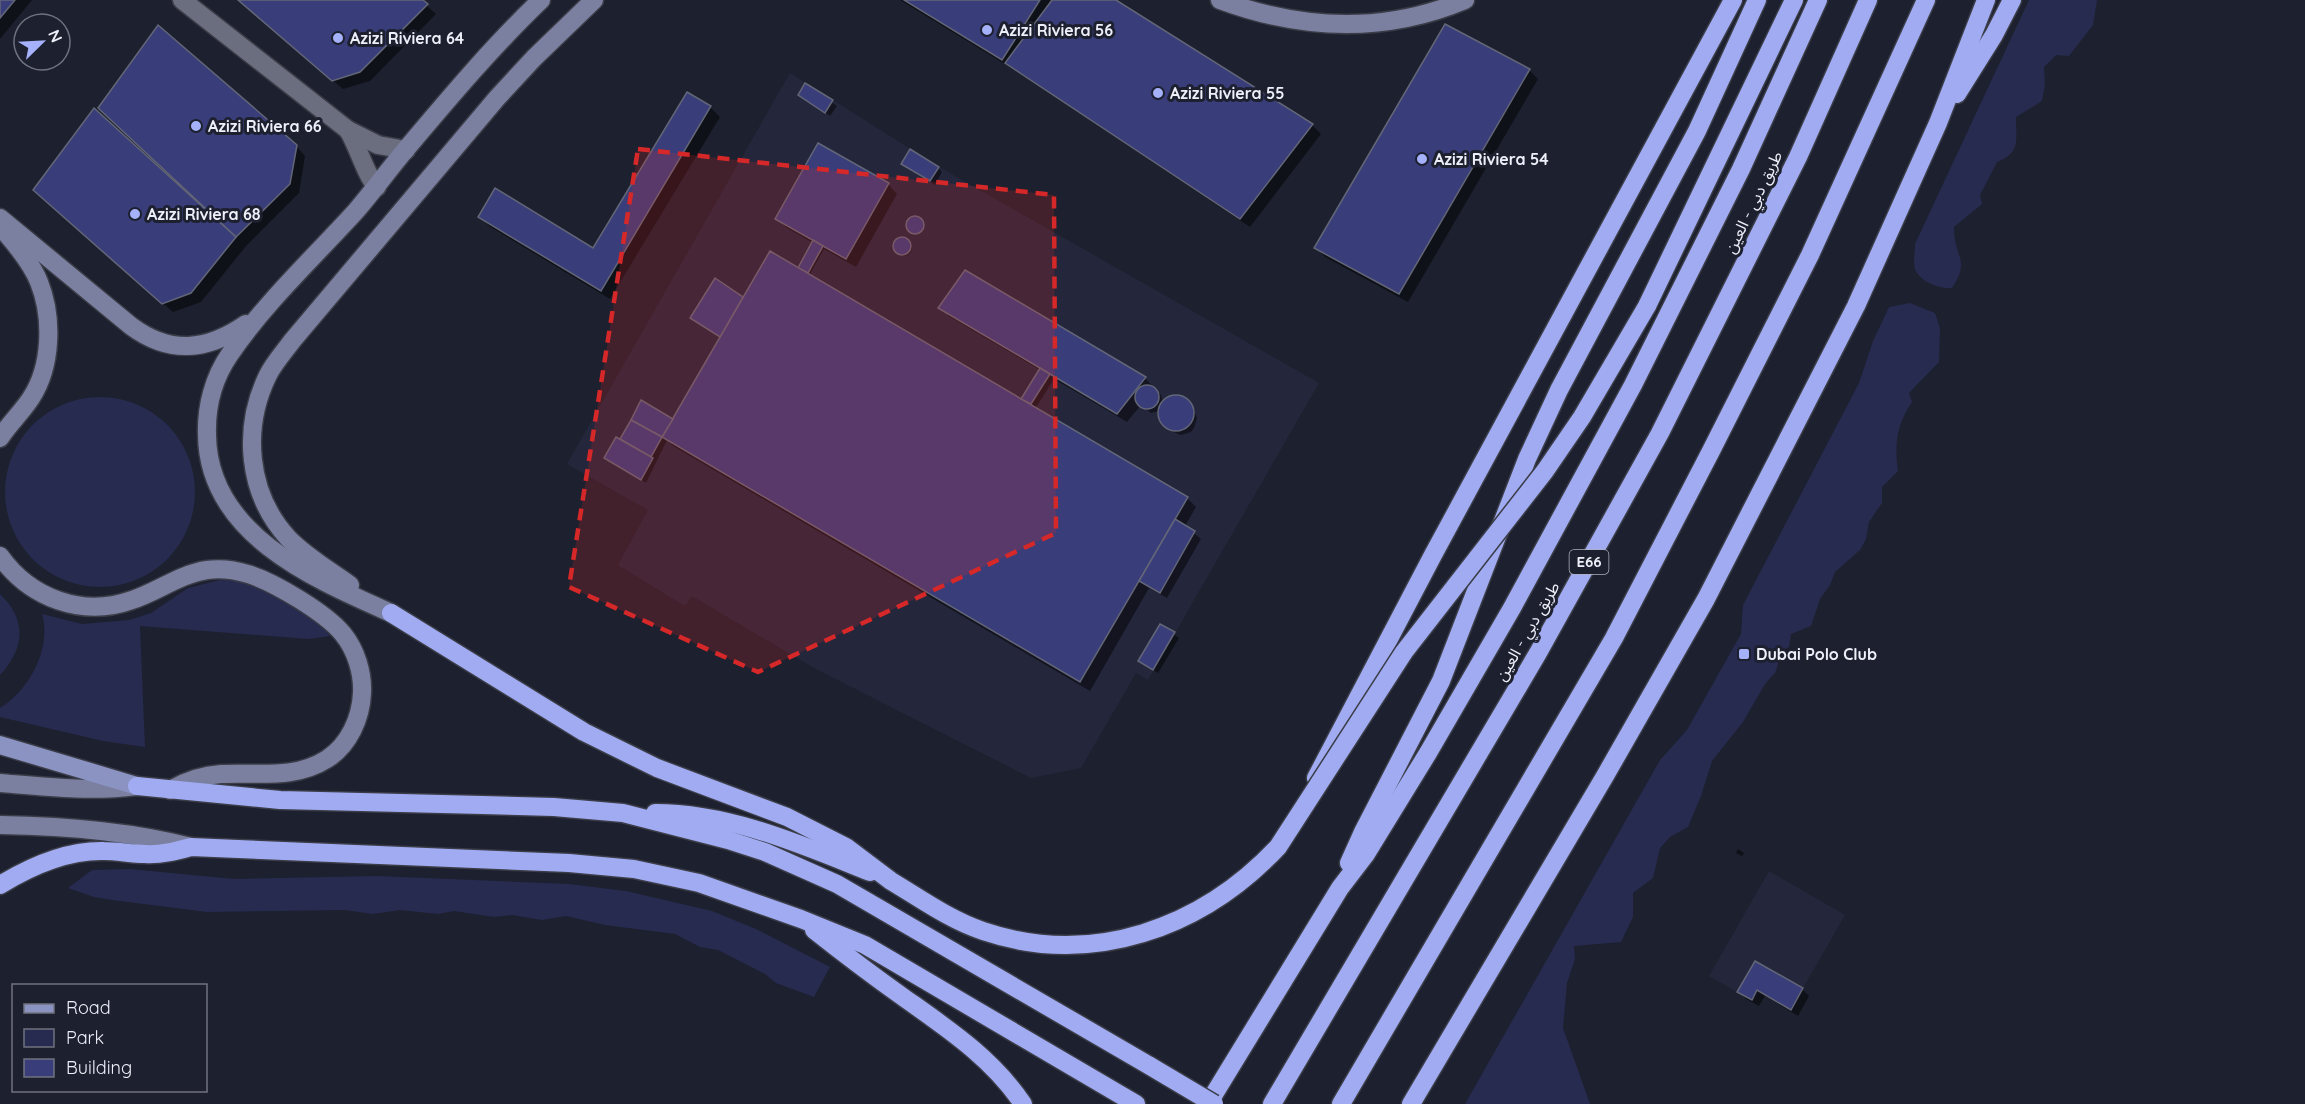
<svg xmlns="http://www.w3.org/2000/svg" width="2305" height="1104" viewBox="0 0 2305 1104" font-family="Quicksand,'Noto Sans Arabic',sans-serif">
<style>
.built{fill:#24273b}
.green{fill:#272b4f}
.shadow{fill:#0007}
.building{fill:#393e7a;stroke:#636677;stroke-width:1.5}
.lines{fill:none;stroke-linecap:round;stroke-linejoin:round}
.street-casing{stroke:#3a3c47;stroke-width:21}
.secondary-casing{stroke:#3a3c47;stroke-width:21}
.primary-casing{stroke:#3a3c47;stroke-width:21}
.highway-casing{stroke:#3a3c47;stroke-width:21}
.street{stroke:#6b6e7f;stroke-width:18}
.secondary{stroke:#7b80a1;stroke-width:18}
.primary{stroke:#8b93c3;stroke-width:18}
.highway{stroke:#a0abf1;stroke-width:18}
.highway-bridge-casing{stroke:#3a3c47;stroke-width:21;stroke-linecap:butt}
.highway-bridge{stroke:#a0abf1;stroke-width:18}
.marked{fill:#d62828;fill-opacity:0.2;stroke:#d62828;stroke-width:4.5;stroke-dasharray:12 8;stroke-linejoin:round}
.poi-dot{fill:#a6b1fc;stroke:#1d202e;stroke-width:2}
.labels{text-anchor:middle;stroke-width:6;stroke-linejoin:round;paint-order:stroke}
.shield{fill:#1d202e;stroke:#afb1bc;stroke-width:1.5}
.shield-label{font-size:15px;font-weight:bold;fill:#edeff9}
.poi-label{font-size:16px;font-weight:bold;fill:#edeff9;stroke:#1d202e;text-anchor:start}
.street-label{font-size:16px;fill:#edeff9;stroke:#1d202e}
</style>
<rect width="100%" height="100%" fill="#1d202e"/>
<g class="built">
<path d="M790 73 939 167 1319 383 1148 680 1136 673 1081 768 1031 778 816 669 692 596 685 606 618 565 648 510 567 464Z"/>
<path d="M1769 871 1845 915 1803 988 1755 961 1737 992 1709 976Z"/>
</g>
<g class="green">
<path d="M2029 0H2097L2093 25 2069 56 2056 55 2044 67 2045 85 2042 101 2016 117C2016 139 2021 153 1997 162L1980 195 1982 204 1954 227C1954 258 1971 259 1952 288 1939 289 1920 282 1915 269 1913 262 1915 251 1915 244Z"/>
<path d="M1910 303 1935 313 1940 328 1939 362 1909 393 1912 402C1897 424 1894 444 1898 471L1882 487V503L1869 522 1866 539 1860 550 1835 572 1830 585 1820 599 1811 626 1791 634 1789 647 1783 650 1775 673 1765 684 1743 722 1712 761 1701 796 1688 827 1670 837 1660 848 1653 878 1633 893V917L1621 942 1574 946 1575 959 1567 983 1563 1028 1590 1104H1465L1660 760 1687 730 1741 634 1743 605 1859 383 1873 341 1889 307Z"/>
<circle cx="100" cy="492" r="95"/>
<path d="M220 580 248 581 317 621 330 636 309 639 140 626 145 747 103 741 0 717V708C29 691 52 648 42 614L82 624 129 620 151 613 188 588Z"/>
<path d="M0 594C27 620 25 648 0 675Z"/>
<path d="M130 869 234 879 377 876 569 884 626 891 712 911 756 929 830 967 814 997 776 983 765 974 718 950 700 947 675 934 605 925 566 916 542 920 512 915 494 917 454 911 438 914 400 910 373 914 345 910 207 912 112 900 94 897 68 888 92 870Z"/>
</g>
<g class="shadow">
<path d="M0 0H32L0 39Z"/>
<path d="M238 0H420L436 14 370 81 343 89Z"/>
<path d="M900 0H1114L1312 125 1321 134 1250 227 1013 69Z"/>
<path d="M1529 70 1538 79 1408 302 1325 257 1316 248Z"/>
<path d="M806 85 837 106 830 116 800 95Z"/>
<path d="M688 94 711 108 720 117 610 299 489 226 480 217 594 250Z"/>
<path d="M296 146 305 156 299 193 246 246 201 302 173 312 44 200 160 165Z"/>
<path d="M903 164 938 168 942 172 935 185Z"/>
<path d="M888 184 897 194 856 267 824 249 809 276 1022 401 1040 370 950 317 940 308 965 272 1145 378 1161 395 1163 404 1168 399 1179 397 1188 403 1193 408 1197 418 1194 428 1191 432 1181 435 1171 431 1162 422 1159 411 1151 413 1141 405 1127 422 1054 379 1035 409 1187 498 1196 507 1185 526 1201 539 1167 598 1149 588 1090 691 673 446 667 440 646 483 606 458 620 441 642 402 672 420 721 339 692 317 742 298 744 299 804 274 800 267 813 243 787 228 777 219Z"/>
<circle cx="916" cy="226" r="8"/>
<circle cx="904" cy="248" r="8"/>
<path d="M1161 626 1179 638 1158 673 1145 665Z"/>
<path d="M1738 849 1744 853 1742 856 1736 853Z"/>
<path d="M1756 963 1802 989 1809 996 1798 1016 1765 996 1759 1006 1746 999 1739 992Z"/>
</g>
<g class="building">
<path d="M0 0H15L0 18Z"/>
<path d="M238 0H423L428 4 360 72 332 81Z"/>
<path d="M904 0H1040L1002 60Z"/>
<path d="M1052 0H1116L1313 124 1240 219 1005 63Z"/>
<path d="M1445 24 1530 69 1399 294 1314 248Z"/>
<path d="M158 25 297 145 290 184 236 237 98 108Z"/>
<path d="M805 83 833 100 825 113 798 95Z"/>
<path d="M687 92 711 106 601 291 478 217 495 188 593 248Z"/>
<path d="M94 108 236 237 191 293 162 304 33 190Z"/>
<path d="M818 143 889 183 846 259 775 219Z"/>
<path d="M910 149 939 167 930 181 901 164Z"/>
<circle cx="915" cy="225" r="9"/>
<circle cx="902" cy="246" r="9"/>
<path d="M813 240 823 246 808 273 798 268Z"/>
<path d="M770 251 1188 497 1080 682 662 437Z"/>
<path d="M965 270 1146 377 1117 414 1050 374 938 308Z"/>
<path d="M715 278 743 297 720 337 690 318Z"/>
<path d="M1040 368 1050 374 1031 404 1021 399Z"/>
<circle cx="1147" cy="397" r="12"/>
<circle cx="1176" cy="413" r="18"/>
<path d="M641 400 673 419 662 437 631 420Z"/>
<path d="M631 420 662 437 651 457 620 439Z"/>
<path d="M616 437 653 458 641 480 604 458Z"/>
<path d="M1175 519 1195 531 1160 593 1139 581Z"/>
<path d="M1160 624 1175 632 1153 670 1138 661Z"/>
<path d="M1755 961 1803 988 1791 1010 1757 990 1752 1000 1737 992Z"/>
</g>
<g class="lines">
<g class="street-casing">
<g id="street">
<path d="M182 0 348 130 378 145 406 150"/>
<path d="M348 130C358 146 366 176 377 187"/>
</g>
</g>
<g class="secondary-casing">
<g id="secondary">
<path d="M1220 0C1301 30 1384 34 1465 0"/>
<path d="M0 218 131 326C170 355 207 351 246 324"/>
<path d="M0 438C9 424 22 412 31 398 52 366 53 317 39 282 32 264 18 247 5 232"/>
<path d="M0 556C30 598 82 618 132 600 157 592 180 574 207 570 221 568 235 570 248 574 274 582 326 613 343 634 356 650 363 673 362 693 361 718 349 745 327 759 294 780 258 772 221 774 203 775 186 781 170 790"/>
<path d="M350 585C329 570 305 556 288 538 247 493 242 428 268 375 274 363 284 352 292 341L497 98 534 58 594 0"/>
<path d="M391 613C314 579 208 534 207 435 206 406 214 377 230 354 264 304 315 256 356 211 374 190 390 168 407 148 450 97 493 46 541 0"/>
<path d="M0 783C47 787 90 792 137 786"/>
<path d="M0 825C64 826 129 831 191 847"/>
</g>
</g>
<g class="primary-casing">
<path id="primary" d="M0 745 137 786"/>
</g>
<g class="highway-casing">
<g id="highway">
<path d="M1957 94 1994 35 2012 0"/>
<path d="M1647 306 1794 0"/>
<path d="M391 613 584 732 657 768 787 817 846 847 891 881"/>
<path d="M1316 778 1433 555 1733 0"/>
<path d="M137 786 280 800 482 805 554 807 623 813 728 840 765 852 837 884 1150 1066"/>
<path d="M655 813C730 813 802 845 870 872"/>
<path d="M1349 863 1363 832 1441 681 1527 459 1559 390 1697 131 1757 0"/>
<path d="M0 885C31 866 66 850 104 851 118 851 131 854 145 854 161 855 176 851 191 847L569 863 634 869 699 883 801 919 865 945 1136 1104"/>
<path d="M814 930C843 953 872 975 903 997 948 1029 992 1058 1023 1104"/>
<path d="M1208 1104 1340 888 1366 854 1428 753 1512 608 1633 385 1741 169 1818 0"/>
<path d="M1272 1104 1538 653 1660 433 1798 157 1868 0"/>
<path d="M1341 1104 1614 638 1711 451 1810 255 1926 0"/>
<path d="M1411 1104 1605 776 1706 599 1856 306 1938 123 1986 0"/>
</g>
</g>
<use href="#street" class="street"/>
<use href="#secondary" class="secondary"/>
<use href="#primary" class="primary"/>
<use href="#highway" class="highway"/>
<g class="highway-bridge-casing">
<g id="highway-bridge">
<path d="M891 881C921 899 950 920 983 931 1092 968 1202 928 1278 847L1404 652 1545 471 1582 417 1647 306"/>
<path d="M1150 1066 1214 1104"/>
</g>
</g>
<use href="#highway-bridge" class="highway-bridge"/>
</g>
<path class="marked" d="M638 149 1054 195 1056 533 758 672 569 587Z"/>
<g class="poi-dot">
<circle cx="987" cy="30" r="6"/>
<circle cx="338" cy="38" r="6"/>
<circle cx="1158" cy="93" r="6"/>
<circle cx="196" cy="126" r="6"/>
<circle cx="1422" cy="159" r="6"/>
<circle cx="135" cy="214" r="6"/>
<rect x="1738" y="648" width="12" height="12" rx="3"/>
</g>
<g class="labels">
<rect class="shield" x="1569.5" y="550" width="39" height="24" rx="4.5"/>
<g class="shield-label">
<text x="1589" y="567">E66</text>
</g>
<g class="poi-label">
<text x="999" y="36">Azizi Riviera 56</text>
<text x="350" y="44">Azizi Riviera 64</text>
<text x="1170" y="99">Azizi Riviera 55</text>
<text x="208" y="132">Azizi Riviera 66</text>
<text x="1434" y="165">Azizi Riviera 54</text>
<text x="147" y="220">Azizi Riviera 68</text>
<text x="1756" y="660">Dubai Polo Club</text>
</g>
<g class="street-label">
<text transform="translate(1753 202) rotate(-64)" y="6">طريق دبي - العين</text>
<text transform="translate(1527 631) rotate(-60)" y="6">طريق دبي - العين</text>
</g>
</g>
<rect x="12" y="984" width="195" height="108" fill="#1d202e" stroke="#70737f" stroke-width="1.5"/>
<rect x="24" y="1004" width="30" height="9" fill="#8b93c3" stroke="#70737f" stroke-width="1.5"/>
<text x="66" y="1014" font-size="18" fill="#edeff9">Road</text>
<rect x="24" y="1029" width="30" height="18" fill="#272b4f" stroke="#70737f" stroke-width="1.5"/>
<text x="66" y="1044" font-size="18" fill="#edeff9">Park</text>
<rect x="24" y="1059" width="30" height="18" fill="#393e7a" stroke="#70737f" stroke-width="1.5"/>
<text x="66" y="1074" font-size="18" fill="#edeff9">Building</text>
<g transform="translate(42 42) rotate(66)"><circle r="28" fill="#1d202e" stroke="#70737f" stroke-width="1.5"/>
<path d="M0-4.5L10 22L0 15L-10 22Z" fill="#a6b1fc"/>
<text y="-9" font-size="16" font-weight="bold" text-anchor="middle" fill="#edeff9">N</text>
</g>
</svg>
